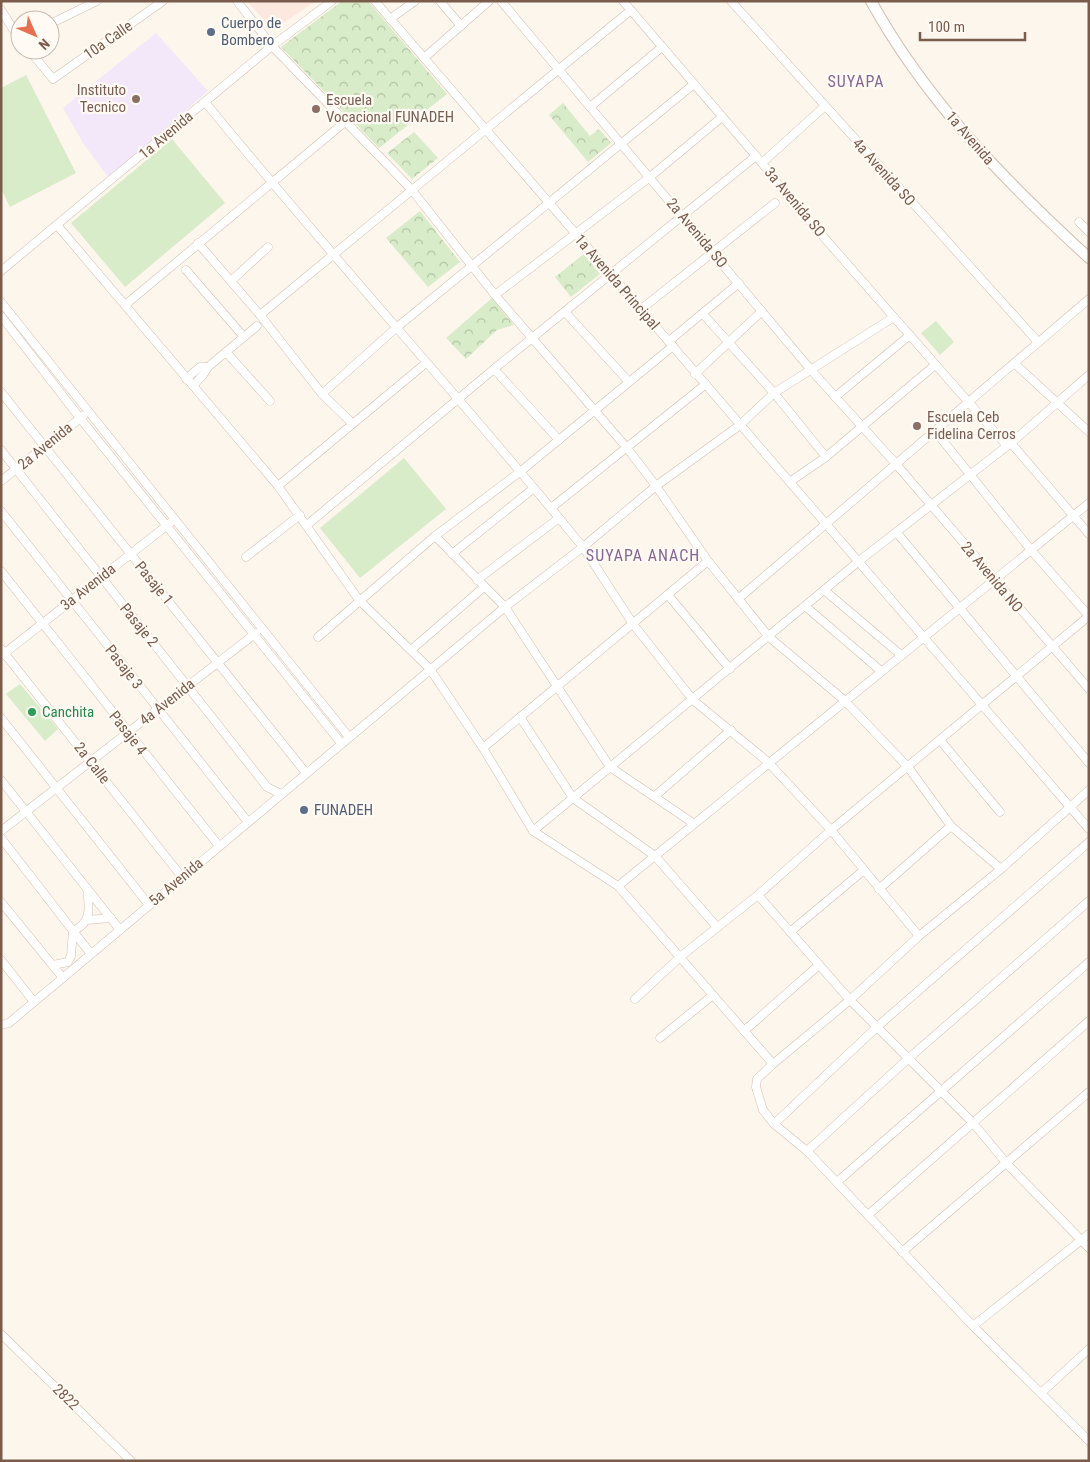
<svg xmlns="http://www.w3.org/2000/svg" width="1090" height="1462" viewBox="0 0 1090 1462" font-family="'Roboto Condensed',sans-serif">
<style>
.commercial{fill:#fde8e0}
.education{fill:#f3e8fa}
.forest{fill:url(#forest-crowns)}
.garden{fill:#d8ecc9}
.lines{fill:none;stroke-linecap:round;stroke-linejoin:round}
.minor-casing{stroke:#d1beb0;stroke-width:9}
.tertiary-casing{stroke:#d1beb0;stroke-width:12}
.minor{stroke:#fff;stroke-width:8}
.tertiary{stroke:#fff;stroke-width:10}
.service-dot{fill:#5c6f8a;stroke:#fffaf3;stroke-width:2}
.education-dot{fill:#8d6e63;stroke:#fffaf3;stroke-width:2}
.leisure-dot{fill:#2e9e5b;stroke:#fffaf3;stroke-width:2}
.labels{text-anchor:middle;stroke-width:4.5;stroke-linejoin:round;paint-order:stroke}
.service-label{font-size:15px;fill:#4e5e75;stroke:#fffaf3;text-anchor:start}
.street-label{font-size:15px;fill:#7a5c4d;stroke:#fffaf3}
.education-label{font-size:15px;fill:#785e54;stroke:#fffaf3;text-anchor:start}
.leisure-label{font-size:15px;fill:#27864d;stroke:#fffaf3;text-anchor:start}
.neighbourhood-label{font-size:16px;letter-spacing:1px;fill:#846695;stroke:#fffaf3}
</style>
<defs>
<pattern id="forest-crowns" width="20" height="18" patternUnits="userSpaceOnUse" patternTransform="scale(1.25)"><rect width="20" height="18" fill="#d8ecc9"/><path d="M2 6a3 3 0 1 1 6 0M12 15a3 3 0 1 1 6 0" fill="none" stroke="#b4c2a5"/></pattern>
</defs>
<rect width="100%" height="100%" fill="#fdf6ec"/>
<path class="commercial" d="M247 1H316L273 30Z"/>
<path class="education" d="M156 33 208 91 109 178 85 146 63 108Z"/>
<g class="forest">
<path d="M342 1H368L447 94 379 148 281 47Z"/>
<path d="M563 103 590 136 599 129 611 143 588 162 549 115Z"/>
<path d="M414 132 438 158 412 179 387 153Z"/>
<path d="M420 211 460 262 428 287 386 238Z"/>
<path d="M584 254 600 274 571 297 555 277Z"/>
<path d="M492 298 514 325 497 330 466 359 446 338Z"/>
</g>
<g class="garden">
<path d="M26 75 76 173 10 207 1 189V88Z"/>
<path d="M172 139 225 203 125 287 71 223Z"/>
<path d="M936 321 954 342 940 355 921 333Z"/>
<path d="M404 458 446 509 360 578 320 528Z"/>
<path d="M20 684 58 729 45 741 6 694Z"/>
</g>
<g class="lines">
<g class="minor-casing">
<g id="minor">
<path d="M237 1 272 46 411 189 495 295 627 448 656 486 708 561 769 637 844 700 908 767 951 826 1001 869"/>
<path d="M375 1 1089 829"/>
<path d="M440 1 461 26"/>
<path d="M501 1 811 370 896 464 1089 689"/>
<path d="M623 1 762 163 785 193 1007 446"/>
<path d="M731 1 1038 342"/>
<path d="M1 10 20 40"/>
<path d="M390 19 415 1"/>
<path d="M50 24 97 1"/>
<path d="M29 50 53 79 163 1"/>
<path d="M424 58 489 1"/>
<path d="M205 102C320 243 443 378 559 518L583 547 633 624 693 700 768 762 831 830 919 936"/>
<path d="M590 107 662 47"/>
<path d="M762 163 825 106"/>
<path d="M1079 222 1089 232"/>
<path d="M57 225 278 486 359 600 430 669 483 748 533 831 618 886 773 1064"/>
<path d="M198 243 260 315 322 394 352 423"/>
<path d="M186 270 244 337"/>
<path d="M1 271 272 46 332 1"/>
<path d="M231 281 268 247"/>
<path d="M495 295 650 177 722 117"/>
<path d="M1 302 349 737"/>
<path d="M125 305 345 122"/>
<path d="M640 310 775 203"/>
<path d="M565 312 629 382"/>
<path d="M703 314 774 393 826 457"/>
<path d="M260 315 631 10"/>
<path d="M1 316 80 418 341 743"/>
<path d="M669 341 739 283"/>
<path d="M226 352 270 401"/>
<path d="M1014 363 1089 432"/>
<path d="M494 369 559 440"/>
<path d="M695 374 762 311"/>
<path d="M186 379 200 367H208"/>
<path d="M193 386 203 375 208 367 257 326"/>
<path d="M1 392 306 773"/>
<path d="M322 394 396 328 694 84"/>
<path d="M835 397 910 335"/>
<path d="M935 431 1031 550 1089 616"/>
<path d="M1011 443 1089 534"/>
<path d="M1 450 267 787 281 794"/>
<path d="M1 481 83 416"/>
<path d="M791 481 826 457 935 365"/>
<path d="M278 486 426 363"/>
<path d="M551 508 706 384"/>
<path d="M1 511 248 822"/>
<path d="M307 525 494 369 756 156"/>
<path d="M897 533 1089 763"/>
<path d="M435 536 505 607 610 767 693 823"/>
<path d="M452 554 534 488"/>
<path d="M246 557 300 515"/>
<path d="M1 571 219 846"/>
<path d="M477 580 559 518"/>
<path d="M824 590 901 655"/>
<path d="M668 595 730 669"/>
<path d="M738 599 1089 299"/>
<path d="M805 606 881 671"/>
<path d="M318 637 435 536 521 471 673 346"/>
<path d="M1 649 182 877"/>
<path d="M411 650 484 587"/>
<path d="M1 656 170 523"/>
<path d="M520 717 573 798 655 856 717 927"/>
<path d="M1 718 149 905"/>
<path d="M940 740 1000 812"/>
<path d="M483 748 708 561"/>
<path d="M1 780 120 930"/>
<path d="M1089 790 1001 869 919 936 850 1000 773 1064 757 1079 756 1087 763 1110 774 1124 807 1151 973 1326 1089 1441"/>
<path d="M655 796 731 730"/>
<path d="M1 831 256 633"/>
<path d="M533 831 859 561 1011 443 1089 375"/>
<path d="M1 838 91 954"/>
<path d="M618 886 1089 503"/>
<path d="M879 889 951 826"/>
<path d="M758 895 850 1000 974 1124 1007 1164 1089 1248"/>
<path d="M1 902 63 978"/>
<path d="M87 920 111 918"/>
<path d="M790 932 864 870"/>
<path d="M1 960 34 1002"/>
<path d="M53 965 68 962 71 956 73 931C93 922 89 906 87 888"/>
<path d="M635 999 680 957 758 895 831 830 1089 616"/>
<path d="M1 1025 9 1023 505 607 583 547 656 486 740 425 774 393 894 317"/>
<path d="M744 1031 819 965"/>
<path d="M660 1038 713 995"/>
<path d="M774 1124 878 1026 1089 842"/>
<path d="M807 1151 909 1058 1089 901"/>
<path d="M837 1182 1089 962"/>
<path d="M868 1215 1089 1021"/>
<path d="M902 1252 1089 1092"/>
<path d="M973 1326 1089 1234"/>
<path d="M1 1334 131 1461"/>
<path d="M1041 1393 1089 1349"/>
</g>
</g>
<g class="tertiary-casing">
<path id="tertiary" d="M871 1C926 101 1006 182 1089 258"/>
</g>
<use href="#minor" class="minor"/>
<use href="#tertiary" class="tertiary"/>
</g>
<g class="service-dot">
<circle cx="211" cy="32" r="5"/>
<circle cx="304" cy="810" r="5"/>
</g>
<g class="education-dot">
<circle cx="136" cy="99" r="5"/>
<circle cx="316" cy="109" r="5"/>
<circle cx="917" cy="426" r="5"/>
</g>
<circle class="leisure-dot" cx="32" cy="712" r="5"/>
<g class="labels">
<g class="service-label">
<text x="221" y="28">Cuerpo de<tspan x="221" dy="17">Bombero</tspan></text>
<text x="314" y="815">FUNADEH</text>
</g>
<g class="street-label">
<text transform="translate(108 40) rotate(-35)" y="5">10a Calle</text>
<text transform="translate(166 135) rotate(-40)" y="5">1a Avenida</text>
<text transform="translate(970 138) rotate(49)" y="5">1a Avenida</text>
<text transform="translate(884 172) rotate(48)" y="5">4a Avenida SO</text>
<text transform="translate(795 202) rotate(50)" y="5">3a Avenida SO</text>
<text transform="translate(697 233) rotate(50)" y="5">2a Avenida SO</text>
<text transform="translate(617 282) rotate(49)" y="5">1a Avenida Principal</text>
<text transform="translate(45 446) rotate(-39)" y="5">2a Avenida</text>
<text transform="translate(992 577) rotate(50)" y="5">2a Avenida NO</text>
<text transform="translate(154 583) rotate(51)" y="5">Pasaje 1</text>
<text transform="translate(88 587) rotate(-38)" y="5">3a Avenida</text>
<text transform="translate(139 625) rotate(51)" y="5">Pasaje 2</text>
<text transform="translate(124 667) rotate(52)" y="5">Pasaje 3</text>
<text transform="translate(167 702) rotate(-38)" y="5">4a Avenida</text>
<text transform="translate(128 733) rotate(52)" y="5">Pasaje 4</text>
<text transform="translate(92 763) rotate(52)" y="5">2a Calle</text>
<text transform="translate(176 882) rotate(-40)" y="5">5a Avenida</text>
<text transform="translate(66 1397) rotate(44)" y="5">2822</text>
</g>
<g class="education-label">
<text x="126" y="95" text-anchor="end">Instituto<tspan x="126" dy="17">Tecnico</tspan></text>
<text x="326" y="105">Escuela<tspan x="326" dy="17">Vocacional FUNADEH</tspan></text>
<text x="927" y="422">Escuela Ceb<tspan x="927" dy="17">Fidelina Cerros</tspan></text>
</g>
<g class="leisure-label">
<text x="42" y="717">Canchita</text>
</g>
<g class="neighbourhood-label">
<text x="856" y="87">SUYAPA</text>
<text x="643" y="561">SUYAPA ANACH</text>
</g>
</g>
<rect width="1090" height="1462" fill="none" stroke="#7a5c4d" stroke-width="5"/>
<g transform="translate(35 35) rotate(135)"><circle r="24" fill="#fffaf3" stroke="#cabbb1"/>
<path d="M0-4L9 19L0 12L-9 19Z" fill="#e76f51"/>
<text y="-8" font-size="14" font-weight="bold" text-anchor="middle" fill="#7a5c4d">N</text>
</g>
<path d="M920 32v8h105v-8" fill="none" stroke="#7a5c4d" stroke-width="2.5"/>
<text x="928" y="32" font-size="15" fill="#7a5c4d" stroke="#fffaf3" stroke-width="4" paint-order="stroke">100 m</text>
</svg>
